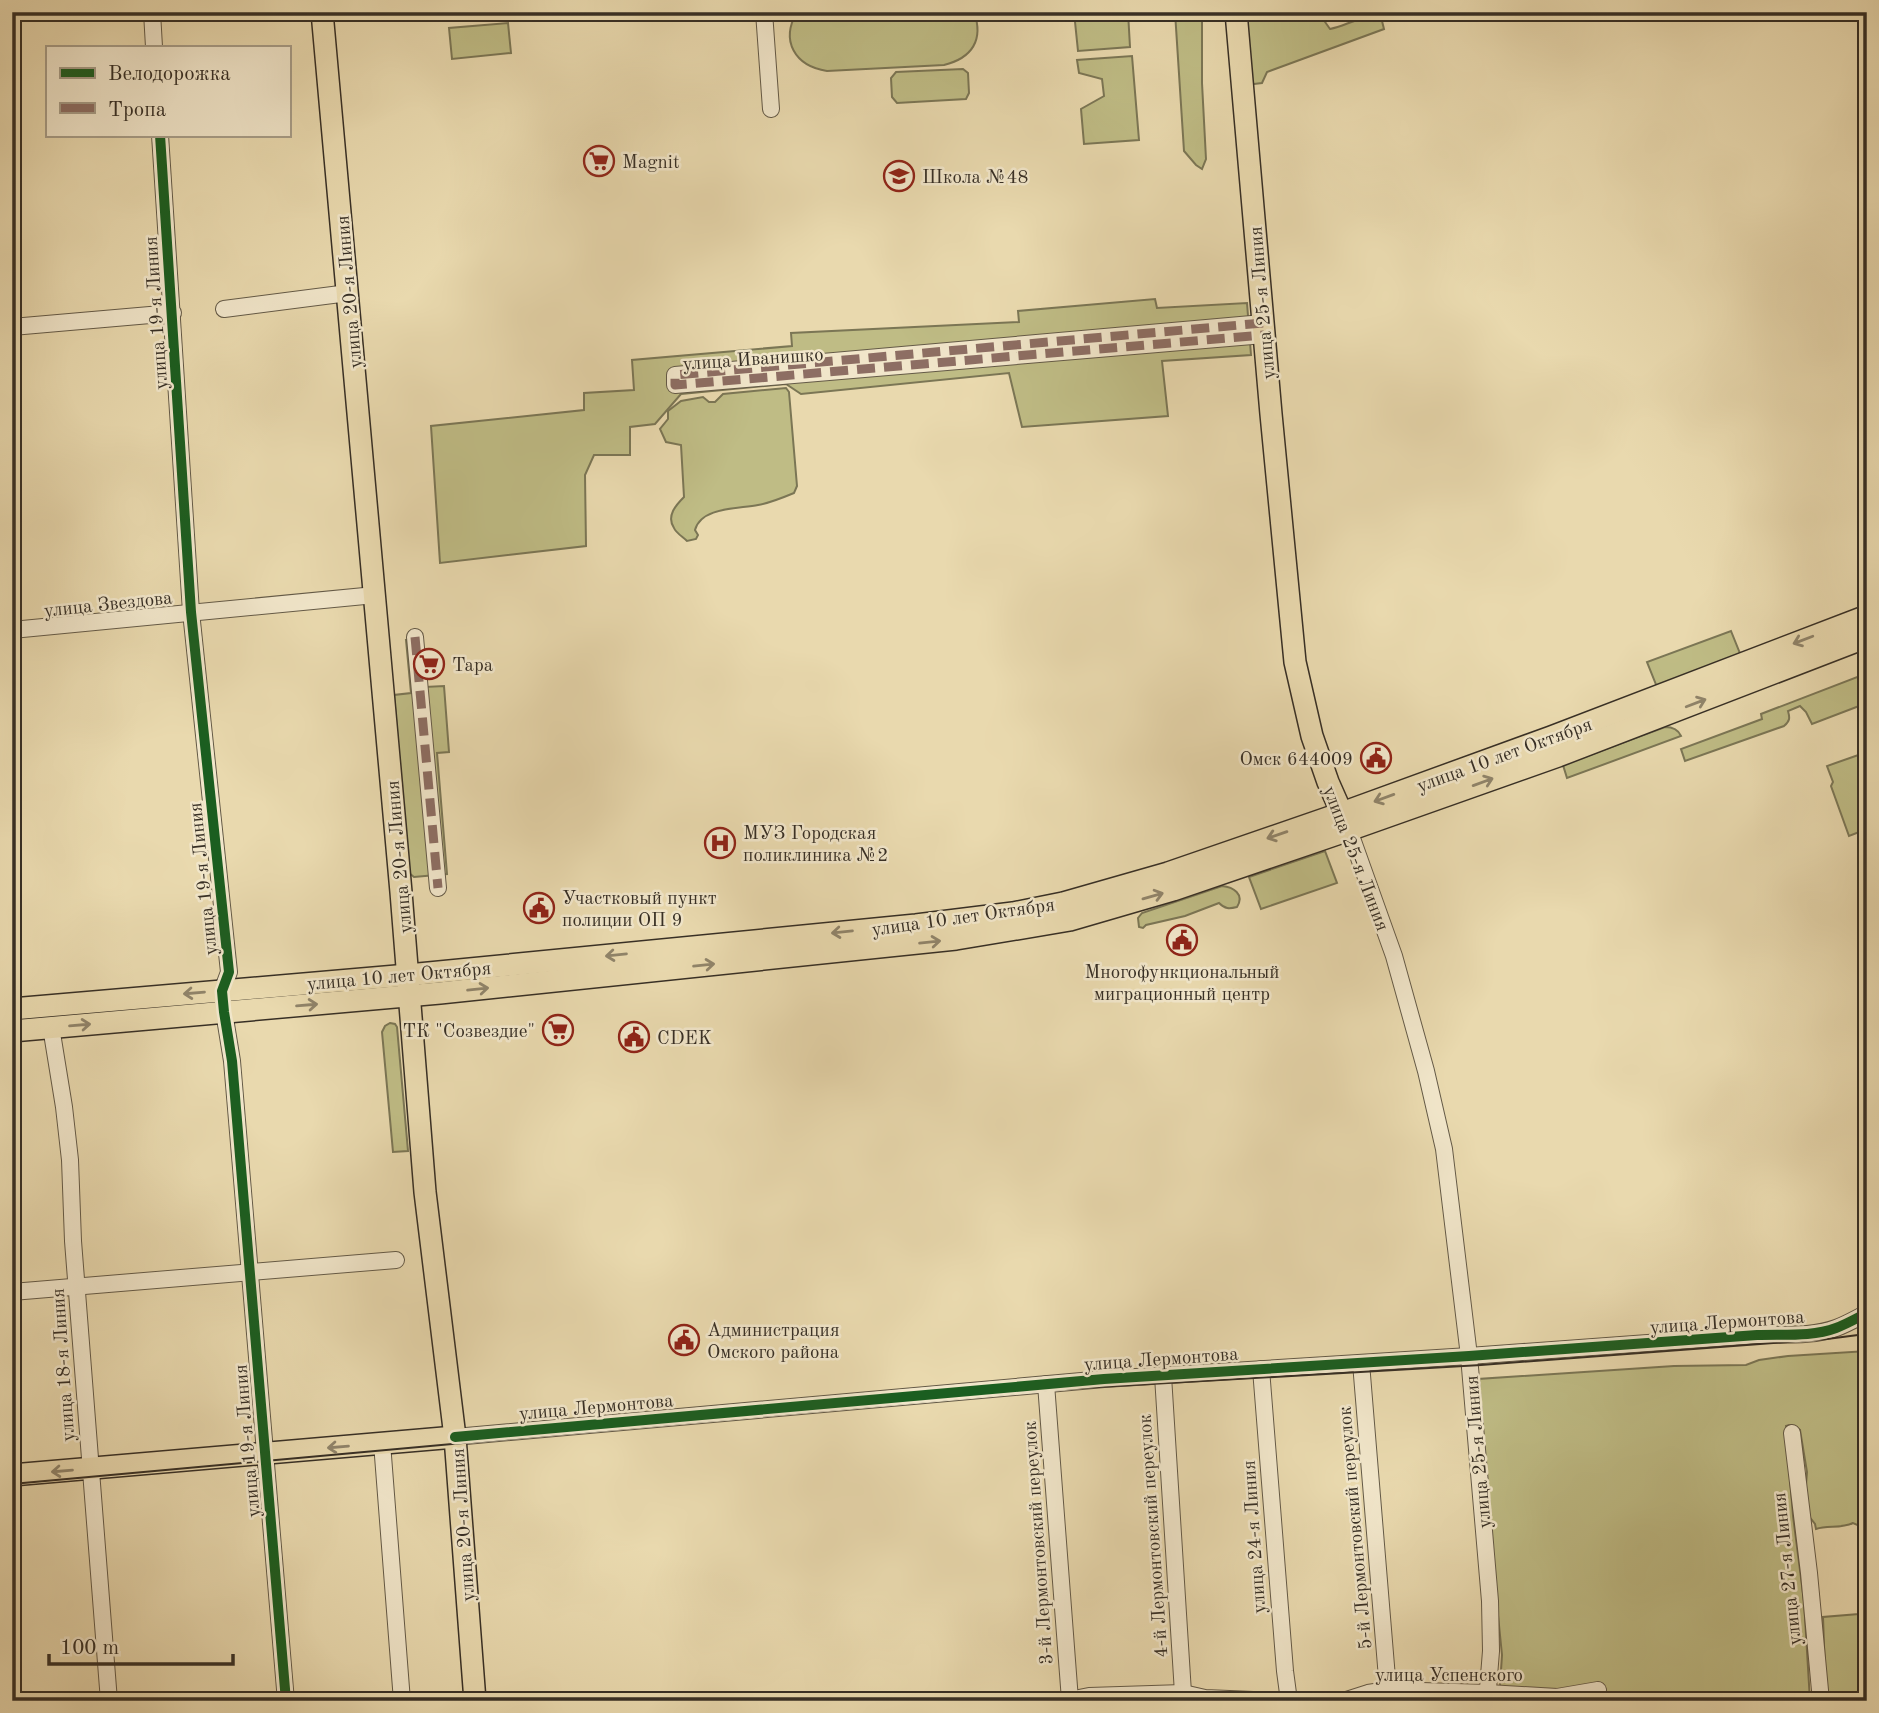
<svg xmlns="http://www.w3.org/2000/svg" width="1879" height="1713" viewBox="0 0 1879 1713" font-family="'Old Standard TT',serif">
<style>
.green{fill:#bfbc85;stroke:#7b7655;stroke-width:2}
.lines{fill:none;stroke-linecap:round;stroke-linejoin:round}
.minor-casing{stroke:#645a47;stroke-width:18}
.major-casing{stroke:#372f25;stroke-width:24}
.minor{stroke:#f1e6ca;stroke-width:16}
.major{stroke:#e9d9ae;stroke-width:21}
.tram{stroke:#372f25;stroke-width:2}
.quiet{stroke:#8d6e63;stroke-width:9;stroke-dasharray:18 9;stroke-linecap:butt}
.cycleway-casing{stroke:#f1e6ca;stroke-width:15}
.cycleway{stroke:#1b5e20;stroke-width:10}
.oneway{stroke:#90846a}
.labels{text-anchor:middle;stroke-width:5;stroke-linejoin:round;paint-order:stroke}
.poi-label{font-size:19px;fill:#372f25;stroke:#f1e6ca;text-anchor:start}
.street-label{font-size:19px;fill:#372f25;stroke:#f1e6ca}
</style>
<rect width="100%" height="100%" fill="#e9d9ae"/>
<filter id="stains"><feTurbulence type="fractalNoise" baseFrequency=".00286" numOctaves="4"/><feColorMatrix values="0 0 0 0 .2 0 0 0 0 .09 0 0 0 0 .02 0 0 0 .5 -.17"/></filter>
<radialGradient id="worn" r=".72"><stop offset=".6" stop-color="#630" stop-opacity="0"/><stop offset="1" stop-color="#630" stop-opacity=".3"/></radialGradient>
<g class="green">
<path d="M797 12H974C984 40 972 58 944 65L827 71C795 66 780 41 797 12Z"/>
<path d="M1074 12H1128L1130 47 1078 51Z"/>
<path d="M1175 12H1202V83L1206 159 1202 169 1196 165 1184 151Z"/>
<path d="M1243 12H1318L1330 29C1350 25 1361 13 1382 21L1384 29 1267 72 1262 83 1254 84 1248 81Z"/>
<path d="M508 23 511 53 452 59 449 28Z"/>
<path d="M1132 56 1139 140 1084 144 1081 109 1104 96 1102 79 1079 73 1077 60Z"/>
<path d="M963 69 968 73 969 93 966 99 897 103 892 97 891 78 896 72Z"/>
<path d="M1155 299 1157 308 1247 303 1251 355 1162 361 1168 416 1022 427 1009 373 801 394 786 384 681 394 655 424 630 427V455H594L585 475 586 546 440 563 431 426 584 410V393L634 390 632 360 792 346 791 333 1019 322 1018 311Z"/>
<path d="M786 388 789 392 797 486 794 493C782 498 770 503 758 505 738 509 701 507 695 530L698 535 696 539 687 541C683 537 676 533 674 528 666 516 676 505 684 497L681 445 666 442 660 429 668 419V411L681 401 703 397 709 402H715L723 394Z"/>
<path d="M1731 631 1741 656 1657 687 1647 662Z"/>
<path d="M421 639 425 687 444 686 449 752 437 753 447 874 414 877 409 873 394 695 411 693 406 640Z"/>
<path d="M1865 674 1867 680V703L1812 724 1806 712 1800 706 1788 711C1790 718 1790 721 1784 726L1685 761 1681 749 1762 719 1761 714Z"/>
<path d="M1665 727C1672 727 1678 729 1681 736L1567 778 1563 765Z"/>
<path d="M1867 752V829L1849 836 1831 786 1833 782 1827 766Z"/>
<path d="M1325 851 1337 883 1261 909 1249 877Z"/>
<path d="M1222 886C1233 887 1245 894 1237 907 1229 909 1225 909 1219 903L1185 916 1146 925 1143 928 1139 927 1138 918 1142 913Z"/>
<path d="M390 1023 395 1024 397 1027 408 1151 393 1152 382 1032 385 1026Z"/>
<path d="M1867 1351V1533L1862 1527 1853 1523C1841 1529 1828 1525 1816 1529L1815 1524 1804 1510 1807 1472 1800 1430 1789 1425 1786 1426 1793 1516 1804 1601 1810 1701H1499L1502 1655 1491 1546 1478 1379 1674 1366 1746 1365 1759 1360 1788 1356Z"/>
<path d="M1867 1611V1701H1826L1823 1617 1859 1614Z"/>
</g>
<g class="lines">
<g class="minor-casing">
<g id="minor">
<path d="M152 12 154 47"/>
<path d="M764 12 771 109"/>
<path d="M160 135 191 612 229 972 222 991 224 1012 232 1061 286 1701"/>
<path d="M224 309 348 293"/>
<path d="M1263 323 675 375V385L1264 335"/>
<path d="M12 327 173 313"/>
<path d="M12 630 375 595"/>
<path d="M415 637 438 888"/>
<path d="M1349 830 1394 956 1426 1071 1444 1149 1469 1356 1490 1601 1491 1651 1487 1701"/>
<path d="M51 1027 64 1107 70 1160 73 1241 109 1701"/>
<path d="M12 1292 396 1260"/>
<path d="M1361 1363 1388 1690"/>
<path d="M1261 1369 1285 1671 1289 1701"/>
<path d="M1163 1376 1183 1693"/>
<path d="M1046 1384 1070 1700"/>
<path d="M1792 1433 1809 1573 1821 1701"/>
<path d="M455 1437 1104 1379 1469 1356 1757 1335C1783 1334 1812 1337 1836 1328 1847 1324 1857 1318 1867 1313"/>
<path d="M382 1443 402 1701"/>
<path d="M1064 1701 1089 1696 1183 1693 1205 1698 1275 1701"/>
<path d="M1343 1701 1368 1693 1388 1690 1488 1693 1557 1697 1598 1690"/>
</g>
</g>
<g class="major-casing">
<g id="major">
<path d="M322 12 401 892 425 1192 455 1437 475 1701"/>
<path d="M1236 12 1271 414 1295 662 1312 736 1328 782 1347 825"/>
<path d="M12 1009 408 975 916 925 1013 913 1063 903 1168 873 1342 813 1551 737 1867 616"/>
<path d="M12 1031 440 993 956 939 1070 920 1173 890 1349 830 1558 756 1867 637"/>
<path d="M12 1475 455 1437"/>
</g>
</g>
<use href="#minor" class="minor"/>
<use href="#major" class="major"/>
<path class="tram" d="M12 1484 1047 1390 1481 1365 1827 1339 1858 1335 1867 1330"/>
<g class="quiet">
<path d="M1263 323 675 375V385L1264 335"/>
<path d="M415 637 438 888"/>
</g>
<g class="cycleway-casing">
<g id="cycleway">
<path d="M160 135 191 612 229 972 222 991 224 1012 232 1061 286 1701"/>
<path d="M455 1437 1104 1379 1469 1356 1757 1335C1783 1334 1812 1337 1836 1328 1847 1324 1857 1318 1867 1313"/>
</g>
</g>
<use href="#cycleway" class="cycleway"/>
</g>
<defs><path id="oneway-shaft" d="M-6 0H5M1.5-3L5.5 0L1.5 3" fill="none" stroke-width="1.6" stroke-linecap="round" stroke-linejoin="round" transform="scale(1.75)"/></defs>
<g class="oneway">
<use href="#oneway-shaft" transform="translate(1803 640) rotate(159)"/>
<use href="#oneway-shaft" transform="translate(1696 703) rotate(-21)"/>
<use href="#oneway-shaft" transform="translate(1483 782) rotate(-20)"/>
<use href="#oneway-shaft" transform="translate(1384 798) rotate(160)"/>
<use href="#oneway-shaft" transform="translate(1277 835) rotate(161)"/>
<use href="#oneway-shaft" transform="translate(1153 896) rotate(-16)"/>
<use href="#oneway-shaft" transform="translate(842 932) rotate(174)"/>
<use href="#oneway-shaft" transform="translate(930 942) rotate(-6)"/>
<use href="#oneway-shaft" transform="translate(616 955) rotate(174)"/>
<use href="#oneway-shaft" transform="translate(704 965) rotate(-6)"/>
<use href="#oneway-shaft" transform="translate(478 989) rotate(-6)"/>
<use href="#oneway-shaft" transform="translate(194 993) rotate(175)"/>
<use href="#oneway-shaft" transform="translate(307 1005) rotate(-5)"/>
<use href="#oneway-shaft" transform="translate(80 1025) rotate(-5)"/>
<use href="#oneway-shaft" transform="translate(338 1447) rotate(175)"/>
<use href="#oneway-shaft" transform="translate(62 1471) rotate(175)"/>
</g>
<defs>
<g id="supermarket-ring" transform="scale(1.575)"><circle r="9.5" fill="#f1e6ca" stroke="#8f2418" stroke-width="1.5"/><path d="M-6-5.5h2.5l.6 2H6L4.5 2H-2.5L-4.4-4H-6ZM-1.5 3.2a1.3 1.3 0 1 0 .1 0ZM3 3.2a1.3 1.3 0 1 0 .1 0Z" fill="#8f2418"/></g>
<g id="school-ring" transform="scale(1.575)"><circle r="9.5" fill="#f1e6ca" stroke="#8f2418" stroke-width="1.5"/><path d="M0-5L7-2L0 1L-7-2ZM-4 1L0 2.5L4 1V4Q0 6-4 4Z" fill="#8f2418"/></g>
<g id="civic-ring" transform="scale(1.575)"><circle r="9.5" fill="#f1e6ca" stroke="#8f2418" stroke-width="1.5"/><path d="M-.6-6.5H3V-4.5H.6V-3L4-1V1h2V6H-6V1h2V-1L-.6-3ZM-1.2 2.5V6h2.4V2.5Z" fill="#8f2418"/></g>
<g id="hospital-ring" transform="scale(1.575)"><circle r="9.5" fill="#f1e6ca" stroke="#8f2418" stroke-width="1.5"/><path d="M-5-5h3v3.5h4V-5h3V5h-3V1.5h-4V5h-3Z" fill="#8f2418"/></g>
</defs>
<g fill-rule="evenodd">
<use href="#supermarket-ring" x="599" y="161"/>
<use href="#school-ring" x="899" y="176"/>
<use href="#supermarket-ring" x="429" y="664"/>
<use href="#civic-ring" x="1376" y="758"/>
<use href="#hospital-ring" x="720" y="843"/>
<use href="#civic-ring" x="539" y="908"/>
<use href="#civic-ring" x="1182" y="940"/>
<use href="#supermarket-ring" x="558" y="1030"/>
<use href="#civic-ring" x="634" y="1037"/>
<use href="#civic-ring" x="684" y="1340"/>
</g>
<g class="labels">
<g class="poi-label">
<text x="622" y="168">Magnit</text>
<text x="922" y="183">Школа №48</text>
<text x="452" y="671">Тара</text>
<text x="1353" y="765" text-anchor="end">Омск 644009</text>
<text x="743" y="839">МУЗ Городская<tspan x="743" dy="22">поликлиника №2</tspan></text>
<text x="562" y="904">Участковый пункт<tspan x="562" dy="22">полиции ОП 9</tspan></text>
<text x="1182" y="978" text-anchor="middle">Многофункциональный<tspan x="1182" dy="22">миграционный центр</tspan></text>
<text x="535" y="1037" text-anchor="end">ТК "Созвездие"</text>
<text x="657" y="1044">CDEK</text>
<text x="707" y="1336">Администрация<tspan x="707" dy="22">Омского района</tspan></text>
</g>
<g class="street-label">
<text transform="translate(348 292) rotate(-95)" y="7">улица 20-я Линия</text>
<text transform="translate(1261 303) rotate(-95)" y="7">улица 25-я Линия</text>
<text transform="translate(155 313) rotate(-94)" y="7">улица 19-я Линия</text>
<text transform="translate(753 358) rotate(-4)" y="7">улица Иванишко</text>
<text transform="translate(108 603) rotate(-6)" y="7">улица Звездова</text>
<text transform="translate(1504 754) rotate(-20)" y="7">улица 10 лет Октября</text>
<text transform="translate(398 857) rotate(-95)" y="7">улица 20-я Линия</text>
<text transform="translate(1357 858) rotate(69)" y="7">улица 25-я Линия</text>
<text transform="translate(202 879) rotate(-96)" y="7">улица 19-я Линия</text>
<text transform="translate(963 916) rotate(-8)" y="7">улица 10 лет Октября</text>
<text transform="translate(399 975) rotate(-5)" y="7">улица 10 лет Октября</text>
<text transform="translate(1727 1321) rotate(-4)" y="7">улица Лермонтова</text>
<text transform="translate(1161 1358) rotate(-4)" y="7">улица Лермонтова</text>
<text transform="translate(62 1365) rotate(-94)" y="7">улица 18-я Линия</text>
<text transform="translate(596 1406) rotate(-5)" y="7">улица Лермонтова</text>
<text transform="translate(246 1441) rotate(-95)" y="7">улица 19-я Линия</text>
<text transform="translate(1477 1452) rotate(-95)" y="7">улица 25-я Линия</text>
<text transform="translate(462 1525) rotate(-94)" y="7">улица 20-я Линия</text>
<text transform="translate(1354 1528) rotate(-95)" y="7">5-й Лермонтовский переулок</text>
<text transform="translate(1152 1536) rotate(-94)" y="7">4-й Лермонтовский переулок</text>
<text transform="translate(1253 1537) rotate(-94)" y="7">улица 24-я Линия</text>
<text transform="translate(1037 1543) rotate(-94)" y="7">3-й Лермонтовский переулок</text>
<text transform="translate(1786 1569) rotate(-96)" y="7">улица 27-я Линия</text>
<text x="1449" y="1681">улица Успенского</text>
</g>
</g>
<rect width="1879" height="1713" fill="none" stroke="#e9d9ae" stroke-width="42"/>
<rect x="14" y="14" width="1851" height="1685" fill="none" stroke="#372f25" stroke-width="3.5"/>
<rect x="21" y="21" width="1837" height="1671" fill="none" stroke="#372f25" stroke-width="2"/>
<rect x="46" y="46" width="245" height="91" fill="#f1e6ca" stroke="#a79d88" stroke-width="2"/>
<rect x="60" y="68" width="35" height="10" fill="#1b5e20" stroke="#a79d88" stroke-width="2"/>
<text x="108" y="80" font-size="21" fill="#372f25">Велодорожка</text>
<rect x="60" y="103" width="35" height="10" fill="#8d6e63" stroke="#a79d88" stroke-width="2"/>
<text x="108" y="116" font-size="21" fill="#372f25">Тропа</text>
<path d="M49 1654v10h184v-10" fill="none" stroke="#372f25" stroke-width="3.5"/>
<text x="60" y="1654" font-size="21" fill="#372f25" stroke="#f1e6ca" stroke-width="5" paint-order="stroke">100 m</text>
<rect width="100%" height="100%" filter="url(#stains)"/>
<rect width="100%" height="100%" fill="url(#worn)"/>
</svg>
